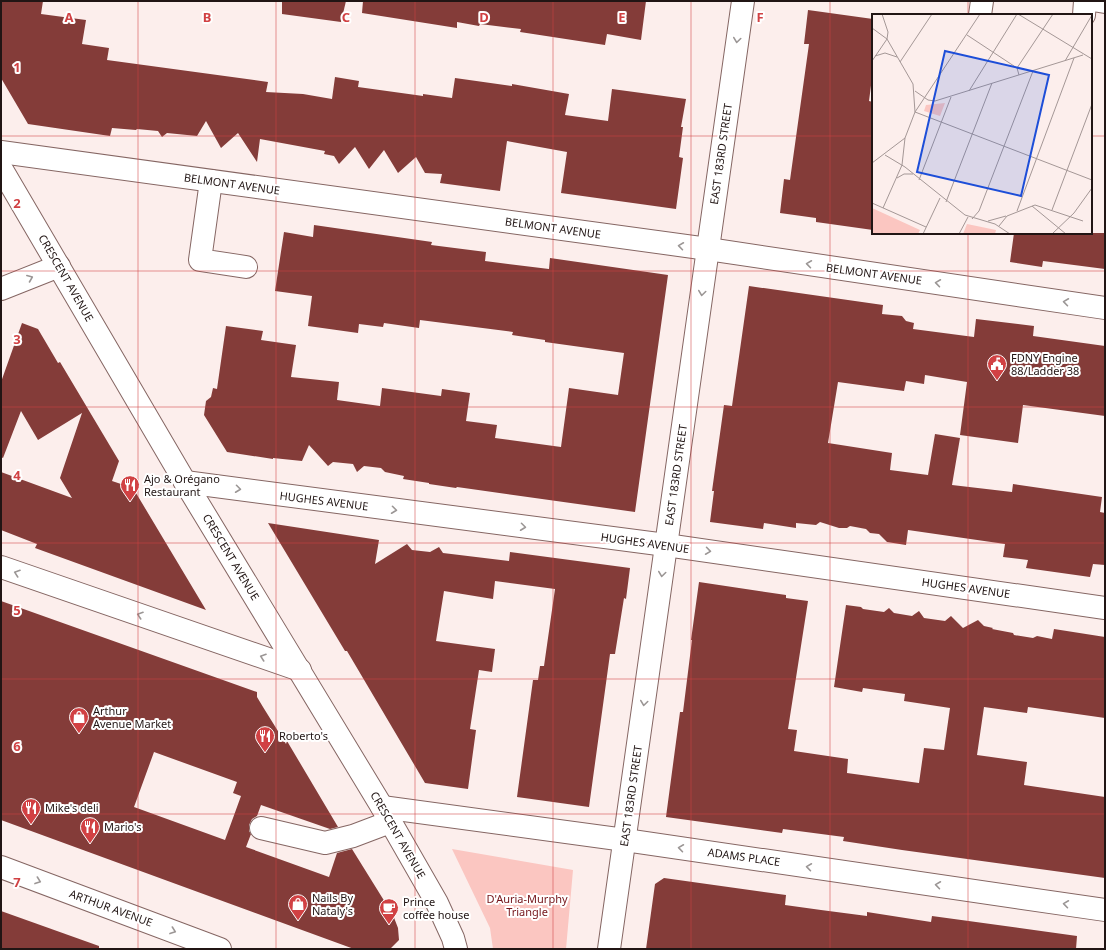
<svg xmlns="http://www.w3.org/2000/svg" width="1106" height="950" viewBox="0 0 1106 950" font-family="'Noto Sans',sans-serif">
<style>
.green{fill:#fbc6c1}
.building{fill:#843c39;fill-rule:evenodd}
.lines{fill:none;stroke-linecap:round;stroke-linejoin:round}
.minor-casing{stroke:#856663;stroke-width:24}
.minor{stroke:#fff;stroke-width:22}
.oneway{stroke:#9b9695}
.grid{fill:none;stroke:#d14143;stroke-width:1;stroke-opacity:0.55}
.labels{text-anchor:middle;stroke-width:4;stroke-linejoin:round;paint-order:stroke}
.street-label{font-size:11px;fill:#211514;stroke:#fff}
.poi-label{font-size:11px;fill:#211514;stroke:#fff;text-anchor:start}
.park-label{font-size:11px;fill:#741419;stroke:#fff}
.inset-road{fill:none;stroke:#a49796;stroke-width:1}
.view{fill:#1d4ed8;fill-opacity:0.15;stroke:#1d4ed8;stroke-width:2}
.inset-edge{fill:none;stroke:#211514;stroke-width:2}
.grid-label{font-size:13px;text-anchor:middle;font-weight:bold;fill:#d14143;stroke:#fff;stroke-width:4;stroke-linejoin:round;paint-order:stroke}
</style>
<rect width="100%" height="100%" fill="#fceeec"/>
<path class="green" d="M452 849 573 870 566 949H493L490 928Z"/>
<g class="building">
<path d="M1 1H43L41 14 86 20 82 44 109 48 107 60 268 82 266 92 303 94 332 99 335 77 359 81 358 87 423 96V94L452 98 455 78 512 86V84L569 94 565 115 608 121 612 89 686 99 681 127H683L679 157 683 158 676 209 561 193 567 152 507 141 500 191 440 183 442 174 425 173 416 157 398 173 384 150 369 169 355 147 339 164 334 156 324 154 325 151 260 139 257 162 238 133 221 148 206 121 197 136 167 133 162 137 158 131 137 129 136 130 112 128 110 136 28 124 1 78Z"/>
<path d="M282 1H346L341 22 282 14Z"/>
<path d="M363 1H646L641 40 607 34 605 45 520 32 521 29 480 24 479 26 457 22V28L362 13Z"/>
<path d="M808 10 873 19V70L869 101 873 102V230L816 222V218L780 213 784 179 790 180 809 44H804Z"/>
<path d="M314 225 432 242 431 245 486 252 485 261 549 269 550 258 668 275 635 512 457 487 456 488 429 484V483L403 479 404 476 385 472 381 468 364 466 357 472 353 464 333 462 328 466 309 445 302 461 273 458V459L227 452 204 415 206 401 211 397 213 388 217 389 226 326 263 331 261 340 296 345 291 377 339 382 337 400 380 406 382 388 441 396 442 389 470 393 466 421 497 425 495 438 561 447 569 388 618 395 624 353 545 342V340L512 335 513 332 420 320 419 328 384 323 383 327 359 324 358 333 308 326 312 296 275 291 284 232 313 237Z"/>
<path d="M1014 233H1105V269L1043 261 1042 267 1010 262Z"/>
<path d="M749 286 883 305 882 314 902 316 906 321 914 323 913 329 974 337 976 319 1034 326 1033 336 1105 346V416L1023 405 1018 443 960 435 967 382 925 375 924 384 906 381 904 391 838 382 828 443 892 453 890 470 928 475 935 434 960 438 952 485 1012 492 1013 484 1102 497 1100 512 1105 513V565L1093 564 1090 577 1026 568 1028 560 1003 557 1005 544 908 530 906 545 887 542 879 534 870 533 866 529 850 526 847 528H839L820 522 816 525 796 523V528L764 523 763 529 710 522 714 491H712L724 405 732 406Z"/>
<path d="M22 323 38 329 58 363 60 362 119 461 112 481 133 488 206 610 35 548 37 544 1 530V472L72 498 60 478 82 413 38 440 21 411 3 458 1 457V382Z"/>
<path d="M268 523 379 540 375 564 407 544 412 550 430 552 439 547 443 553 509 561 510 552 630 568 626 599 624 598 615 654H610L589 807 517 797 533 680H538L540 666H544L555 589 495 581 493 599 444 591 436 641 495 649 492 672 479 670 470 729 476 730 468 789 425 783 347 651H345Z"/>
<path d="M699 582 786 595V598L808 601 788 729 797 730 794 751 848 759 847 773 919 783 924 748 944 750 950 708 904 701 905 694 863 688 862 692 834 687 846 605 861 607 863 609 884 612 889 608 894 613 912 616 919 611 924 618 945 621 951 616 963 628 978 620 984 626 993 628 992 629 1013 633 1014 635 1033 638 1037 636 1052 639 1054 629 1105 637V718L1028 707 1027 713 984 707 977 755 1027 762 1024 785 1105 797V878L902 850 843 841 844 837 783 829 782 833 666 817 680 712H683L692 640H691Z"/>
<path d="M1 601 257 692V697L263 707 286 744 287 741 338 827 330 829 261 805 257 816 252 819 249 825V831L251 834 246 847 329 877 337 853 352 849 393 915 398 928 399 940 390 949H354L1 820ZM154 752 237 782 233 793 241 796 225 840 134 807Z"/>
<path d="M664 878 786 895 785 905 821 910 867 916V912L931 922 932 916 1077 936 1076 949H646L655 884Z"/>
<path d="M1 911 99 946V949H1Z"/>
</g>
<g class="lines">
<g class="minor-casing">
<g id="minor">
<path d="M1099 1 1105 2"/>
<path d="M980 15 982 1"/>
<path d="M1084 15 1085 1"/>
<path d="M1 152 708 249 1105 308"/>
<path d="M1 168 185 482 382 807 437 903 453 938 456 949"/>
<path d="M211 181 200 260 246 267"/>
<path d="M1 289 59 266"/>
<path d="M185 482 666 545 1105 608"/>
<path d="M1 567 300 670"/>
<path d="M382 807 625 840 1105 910"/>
<path d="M261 828 325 843 353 836 390 822"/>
<path d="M1 867 220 949"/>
<path d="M609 949 743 1"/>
</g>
</g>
<use href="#minor" class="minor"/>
</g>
<defs><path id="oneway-chevron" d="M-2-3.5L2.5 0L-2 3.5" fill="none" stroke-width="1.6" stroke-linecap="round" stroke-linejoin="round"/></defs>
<g class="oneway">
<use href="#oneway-chevron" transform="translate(737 40) rotate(98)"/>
<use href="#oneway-chevron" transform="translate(681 246) rotate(-172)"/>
<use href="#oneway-chevron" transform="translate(809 264) rotate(-172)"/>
<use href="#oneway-chevron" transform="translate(30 278) rotate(-22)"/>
<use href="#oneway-chevron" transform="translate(938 283) rotate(-172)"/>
<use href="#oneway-chevron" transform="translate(702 293) rotate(98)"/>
<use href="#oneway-chevron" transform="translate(1066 302) rotate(-172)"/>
<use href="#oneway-chevron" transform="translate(238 489) rotate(7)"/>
<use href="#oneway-chevron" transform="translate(394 510) rotate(7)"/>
<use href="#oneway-chevron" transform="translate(523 527) rotate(7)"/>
<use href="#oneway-chevron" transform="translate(708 551) rotate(8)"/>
<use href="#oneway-chevron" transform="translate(17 573) rotate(-161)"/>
<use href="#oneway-chevron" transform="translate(662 574) rotate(98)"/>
<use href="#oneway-chevron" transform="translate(140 615) rotate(-161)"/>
<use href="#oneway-chevron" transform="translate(263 657) rotate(-161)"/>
<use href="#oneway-chevron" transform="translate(644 703) rotate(98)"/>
<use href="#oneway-chevron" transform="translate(681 848) rotate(-172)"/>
<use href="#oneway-chevron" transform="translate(809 867) rotate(-172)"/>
<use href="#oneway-chevron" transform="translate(38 881) rotate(20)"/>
<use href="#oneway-chevron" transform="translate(938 885) rotate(-172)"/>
<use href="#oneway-chevron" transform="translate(1066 904) rotate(-172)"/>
<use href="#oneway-chevron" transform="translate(173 931) rotate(20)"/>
</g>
<path class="grid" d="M138 1V949M276 1V949M415 1V949M553 1V949M691 1V949M830 1V949M968 1V15M1 136H873M1091 136H1105M968 233V949M1 271H1105M1 407H1105M1 543H1105M1 679H1105M1 814H1105"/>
<defs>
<g id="civic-pin" transform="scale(1)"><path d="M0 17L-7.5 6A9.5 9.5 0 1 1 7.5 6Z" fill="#d14143" stroke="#fff"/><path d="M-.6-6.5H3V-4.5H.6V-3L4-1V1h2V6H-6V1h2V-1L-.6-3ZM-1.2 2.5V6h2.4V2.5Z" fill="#fff"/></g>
<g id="restaurant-pin" transform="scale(1)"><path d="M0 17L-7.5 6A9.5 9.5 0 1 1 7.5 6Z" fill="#d14143" stroke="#fff"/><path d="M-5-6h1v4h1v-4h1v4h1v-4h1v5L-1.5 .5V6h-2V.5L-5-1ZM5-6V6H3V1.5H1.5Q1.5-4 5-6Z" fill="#fff"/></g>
<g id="shop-pin" transform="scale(1)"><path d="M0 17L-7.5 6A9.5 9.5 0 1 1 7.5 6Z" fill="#d14143" stroke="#fff"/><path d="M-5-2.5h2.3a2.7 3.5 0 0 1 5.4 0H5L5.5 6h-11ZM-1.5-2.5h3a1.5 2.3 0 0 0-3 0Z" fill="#fff"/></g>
<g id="cafe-pin" transform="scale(1)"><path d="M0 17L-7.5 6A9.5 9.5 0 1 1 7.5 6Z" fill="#d14143" stroke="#fff"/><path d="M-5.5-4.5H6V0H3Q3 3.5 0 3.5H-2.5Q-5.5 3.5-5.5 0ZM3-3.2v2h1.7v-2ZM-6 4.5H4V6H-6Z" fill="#fff"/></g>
</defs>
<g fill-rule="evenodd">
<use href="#civic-pin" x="997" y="364"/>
<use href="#restaurant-pin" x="130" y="485"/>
<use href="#shop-pin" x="79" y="717"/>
<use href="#restaurant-pin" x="265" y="736"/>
<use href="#restaurant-pin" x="31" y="808"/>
<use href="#restaurant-pin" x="90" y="827"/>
<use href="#shop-pin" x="298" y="904"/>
<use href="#cafe-pin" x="389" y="908"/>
</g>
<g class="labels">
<g class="street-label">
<text transform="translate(721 154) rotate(-82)" y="4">EAST 183RD STREET</text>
<text transform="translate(232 184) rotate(8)" y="4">BELMONT AVENUE</text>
<text transform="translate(553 228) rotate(8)" y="4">BELMONT AVENUE</text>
<text transform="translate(874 274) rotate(8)" y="4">BELMONT AVENUE</text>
<text transform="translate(66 278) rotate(60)" y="4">CRESCENT AVENUE</text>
<text transform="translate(676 475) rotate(-82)" y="4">EAST 183RD STREET</text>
<text transform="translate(324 501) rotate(7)" y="4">HUGHES AVENUE</text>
<text transform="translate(645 543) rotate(8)" y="4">HUGHES AVENUE</text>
<text transform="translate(231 557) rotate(59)" y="4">CRESCENT AVENUE</text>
<text transform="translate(966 588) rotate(8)" y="4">HUGHES AVENUE</text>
<text transform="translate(631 796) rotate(-82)" y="4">EAST 183RD STREET</text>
<text transform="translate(398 835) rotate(60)" y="4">CRESCENT AVENUE</text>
<text transform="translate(744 857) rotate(8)" y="4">ADAMS PLACE</text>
<text transform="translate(111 908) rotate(20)" y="4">ARTHUR AVENUE</text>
</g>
<g class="poi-label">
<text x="1011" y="362">FDNY Engine<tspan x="1011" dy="13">88/Ladder 38</tspan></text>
<text x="144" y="483">Ajo &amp; Orégano<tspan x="144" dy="13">Restaurant</tspan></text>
<text x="93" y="715">Arthur<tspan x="93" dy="13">Avenue Market</tspan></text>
<text x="279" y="740">Roberto's</text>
<text x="45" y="812">Mike's deli</text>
<text x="104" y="831">Mario's</text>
<text x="312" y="902">Nails By<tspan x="312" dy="13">Nataly's</tspan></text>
<text x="403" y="906">Prince<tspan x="403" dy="13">coffee house</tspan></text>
</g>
<g class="park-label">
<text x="527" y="903">D'Auria-Murphy<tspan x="527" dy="13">Triangle</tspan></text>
</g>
</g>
<g transform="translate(872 14)">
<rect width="220" height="220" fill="#fceeec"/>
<path d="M73 89 68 102 52 97 54 91ZM0 194 48 216 46 220H0ZM95 210 124 216 123 220H91Z" fill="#fbc6c1"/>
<path class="inset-road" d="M146 0 220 45M0 14 15 25 41 70 43 98M95 21 145 54 147 61M3 42 13 39 25 43M0 47 15 25 16 18 10 0M193 47 220 1M28 48 60 0M145 54 181 0M43 77 56 86 63 87 211 41M97 77 145 0M43 98 220 166M13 141 33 153 93 201 123 210 138 220M0 149 33 124M25 164 32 160H41M47 166 79 83M74 188 120 69M0 189 54 213M160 192 194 220M11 194 30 151 33 124 43 98 108 0M180 196 220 90M145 197 202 44M100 205 107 197 161 57M116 207 134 202M127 212 135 202 163 191 211 207M51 220 68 184M87 220 96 203M180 220 202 199 220 174"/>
<path class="view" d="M73 37 177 61 149 182 45 158Z"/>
<rect width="220" height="220" class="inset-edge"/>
</g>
<g class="grid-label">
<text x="69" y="22">A</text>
<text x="207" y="22">B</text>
<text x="346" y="22">C</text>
<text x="484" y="22">D</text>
<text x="622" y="22">E</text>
<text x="760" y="22">F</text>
<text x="17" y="72">1</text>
<text x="17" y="208">2</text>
<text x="17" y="344">3</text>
<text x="17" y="480">4</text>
<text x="17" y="615">5</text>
<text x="17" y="751">6</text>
<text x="17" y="887">7</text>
</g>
<rect width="1106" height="950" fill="none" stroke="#211514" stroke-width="4"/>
</svg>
